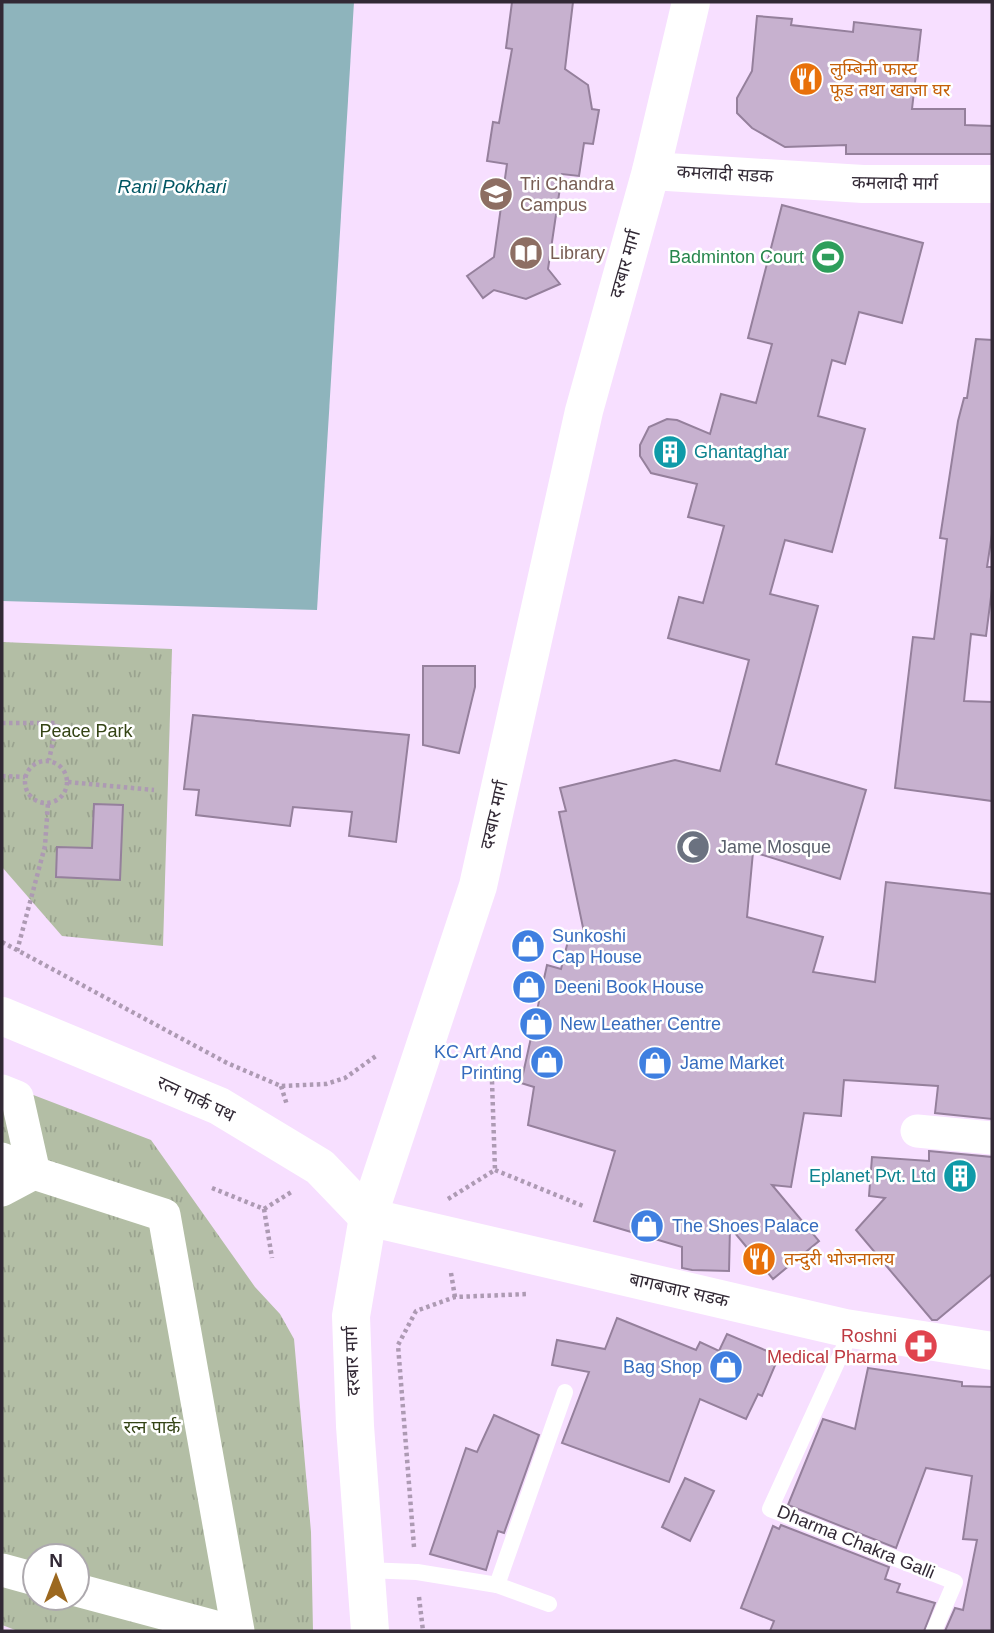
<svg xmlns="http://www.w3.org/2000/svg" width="994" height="1633" viewBox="0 0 994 1633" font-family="Arial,'Noto Sans Devanagari',sans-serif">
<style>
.park{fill:url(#park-tufts);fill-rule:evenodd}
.water{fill:#8eb4bc}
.building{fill:#c7b1cf;stroke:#95809c;stroke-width:2}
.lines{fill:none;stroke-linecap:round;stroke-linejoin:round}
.path{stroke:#ad9ab3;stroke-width:4.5;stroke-dasharray:3.5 3.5;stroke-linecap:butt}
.lane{stroke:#fff;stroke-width:16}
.street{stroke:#fff;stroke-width:33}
.secondary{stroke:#fff;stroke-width:38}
.primary{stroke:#fff;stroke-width:38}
.labels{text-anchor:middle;stroke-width:5;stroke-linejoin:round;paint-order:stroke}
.food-label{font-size:18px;fill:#c56008;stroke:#fff;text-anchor:start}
.street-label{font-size:18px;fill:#322935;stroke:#fff}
.education-label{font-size:18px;fill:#785e54;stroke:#fff;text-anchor:start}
.leisure-label{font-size:18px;fill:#27864d;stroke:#fff;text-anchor:end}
.culture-label{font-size:18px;fill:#0d838f;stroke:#fff;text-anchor:start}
.park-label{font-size:18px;fill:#344415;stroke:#fff}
.worship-label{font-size:18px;fill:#5b616d;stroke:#fff;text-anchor:start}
.shop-label{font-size:18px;fill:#366cbe;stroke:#fff;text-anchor:start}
.health-label{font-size:18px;fill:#be3a42;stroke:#fff;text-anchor:end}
.water-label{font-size:19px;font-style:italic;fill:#005663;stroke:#fff}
</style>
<defs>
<pattern id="park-tufts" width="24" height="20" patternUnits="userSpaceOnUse" patternTransform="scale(1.75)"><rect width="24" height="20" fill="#b3bea5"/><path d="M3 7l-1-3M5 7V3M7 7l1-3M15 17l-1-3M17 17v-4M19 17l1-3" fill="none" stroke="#9aa38f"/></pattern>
</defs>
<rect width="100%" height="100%" fill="#f7dfff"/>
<g class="park">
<path d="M2 642 172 649 163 946 62 936 2 867Z"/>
<path d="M2 1083 151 1140 255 1287 280 1314 294 1339 311 1532 313 1631H18L2 1625ZM35 1556H77V1598H35Z"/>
</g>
<path class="water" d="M2 2H354L317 610 2 601Z"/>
<g class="building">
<path d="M512 2H573L565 69 588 85 592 109 599 110 593 144 584 143 579 176 562 174 548 269 560 284 526 299 494 290 483 298 467 276 494 257 507 164 487 161 493 122 499 123 512 49 506 48Z"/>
<path d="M757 16 792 19 791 25 853 32 854 22 921 30 912 109H965V125L992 126V154H846V145L785 147 752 128 737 113V98L752 71Z"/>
<path d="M782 205 923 243 902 323 859 312 845 364 832 360 818 416 865 429 832 552 785 540 770 594 818 606 776 764 866 790 840 879 753 852 747 917 823 937 813 972 875 982 886 882 992 894V1119L935 1113 938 1086 844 1080 841 1116 804 1113 791 1187 772 1185 819 1241 773 1279 730 1227 729 1271 692 1270 682 1268V1247L594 1221 615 1151 528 1125 534 1087 521 1083 547 965 561 969 569 937 586 942 559 812 566 811 560 788 675 760 720 771 749 660 668 638 679 597 703 603 724 526 688 517 697 484 651 473 640 456V445L649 427 667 419 677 420 710 434 721 394 756 403 772 344 748 338Z"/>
<path d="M976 339 992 340V534L987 567H992V589L986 636 971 634 964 701 992 702V801L895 788 913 637 934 639 947 539 940 538 958 421 964 398H967Z"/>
<path d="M423 666H475V687L459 753 423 745Z"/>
<path d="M193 715 409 735 396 842 349 836 352 812 293 807 290 826 196 815 199 790 184 789Z"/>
<path d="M94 804 123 805 120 880 56 877 57 847 92 848Z"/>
<path d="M929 1151 992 1157V1274L937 1320H932L856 1230 885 1198 869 1196 872 1157 929 1161Z"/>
<path d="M617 1318 696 1350 700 1342 719 1351 727 1334 779 1356 762 1396 758 1394 746 1419 700 1399 669 1482 562 1443 589 1372 552 1365 557 1340 605 1349Z"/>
<path d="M868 1368 962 1382V1386L992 1387V1631H945L955 1608 963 1610 977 1540 963 1539 972 1476 926 1468 896 1548 788 1505 823 1419 855 1429Z"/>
<path d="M494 1415 539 1435 504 1533 498 1531 486 1570 430 1554 466 1448 477 1452Z"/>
<path d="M685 1478 714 1491 690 1541 662 1527Z"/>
<path d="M781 1525 889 1567 885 1579 900 1584 897 1592 935 1603 924 1631H770L774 1621 741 1608 773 1526 779 1529Z"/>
</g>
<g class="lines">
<g class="path">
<path d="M2 723H57L49 760"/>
<circle cx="46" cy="782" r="21"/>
<path d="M2 776 25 777"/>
<path d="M68 782 154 790"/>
<path d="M2 942 227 1063 281 1086 326 1084 345 1078 376 1056"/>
<path d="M17 951 45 846 48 803"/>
<path d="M492 1081 495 1170"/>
<path d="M281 1086 287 1105"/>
<path d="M495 1170 583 1206"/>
<path d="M212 1188 264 1209"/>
<path d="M448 1199 495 1170"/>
<path d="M264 1209 293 1191"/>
<path d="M264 1209 272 1258"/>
<path d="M451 1273 455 1297"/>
<path d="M414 1547 398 1345 416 1311 455 1297 528 1294"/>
<path d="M419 1597 423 1631"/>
</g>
<g class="lane">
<path d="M845 1328V1345L770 1509 955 1582 934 1631"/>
<path d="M365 1570 417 1572 497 1585 565 1392"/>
<path d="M497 1585 549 1604"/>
</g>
<g class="street">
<path d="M2 1091 17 1097 34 1173 2 1190"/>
<path d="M917 1131 992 1138"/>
<path d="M2 1159 34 1173 164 1215 238 1631"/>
<path d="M2 1570 35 1579"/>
<path d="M77 1590 230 1631"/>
</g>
<g class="secondary">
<path d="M651 171 863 184H992"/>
<path d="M368 1217 845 1328 992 1351"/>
</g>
<g class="primary">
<path d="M2 1016 219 1106 320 1167 368 1217"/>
<path d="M370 1631 355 1426 351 1316 368 1217 478 886 584 411 651 171 691 2"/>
</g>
</g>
<defs>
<g id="restaurant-disc" transform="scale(1.75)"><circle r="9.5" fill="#e8710a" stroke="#fff"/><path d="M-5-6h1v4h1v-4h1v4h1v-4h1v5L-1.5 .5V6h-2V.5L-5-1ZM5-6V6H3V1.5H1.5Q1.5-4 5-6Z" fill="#fff"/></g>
<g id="university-disc" transform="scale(1.75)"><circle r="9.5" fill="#8d6e63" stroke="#fff"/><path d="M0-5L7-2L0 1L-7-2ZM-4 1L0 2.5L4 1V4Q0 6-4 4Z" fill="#fff"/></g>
<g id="library-disc" transform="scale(1.75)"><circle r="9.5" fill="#8d6e63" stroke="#fff"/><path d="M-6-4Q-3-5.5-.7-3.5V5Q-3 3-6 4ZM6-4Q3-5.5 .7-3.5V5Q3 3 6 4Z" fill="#fff"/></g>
<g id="stadium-disc" transform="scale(1.75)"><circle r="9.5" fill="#2e9e5b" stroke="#fff"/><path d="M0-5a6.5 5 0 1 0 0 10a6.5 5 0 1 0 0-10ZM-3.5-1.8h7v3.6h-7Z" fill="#fff"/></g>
<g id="building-disc" transform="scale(1.75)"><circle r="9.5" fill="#0f9aa8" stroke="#fff"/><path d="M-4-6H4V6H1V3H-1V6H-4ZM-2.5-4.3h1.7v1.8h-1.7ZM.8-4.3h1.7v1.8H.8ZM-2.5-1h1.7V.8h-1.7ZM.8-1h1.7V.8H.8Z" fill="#fff"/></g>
<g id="mosque-disc" transform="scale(1.75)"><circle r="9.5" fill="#6b7280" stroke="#fff"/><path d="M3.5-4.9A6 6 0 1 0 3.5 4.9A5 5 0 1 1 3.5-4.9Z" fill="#fff"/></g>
<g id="shop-disc" transform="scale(1.75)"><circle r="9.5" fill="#3f7fe0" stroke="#fff"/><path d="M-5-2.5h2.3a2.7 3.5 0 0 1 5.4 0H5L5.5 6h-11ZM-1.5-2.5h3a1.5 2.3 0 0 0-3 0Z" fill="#fff"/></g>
<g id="pharmacy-disc" transform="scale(1.75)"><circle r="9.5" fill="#e0444e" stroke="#fff"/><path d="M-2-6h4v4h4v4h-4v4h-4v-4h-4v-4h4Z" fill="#fff"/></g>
</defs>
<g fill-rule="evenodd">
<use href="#restaurant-disc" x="806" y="79"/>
<use href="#university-disc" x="496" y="194"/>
<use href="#library-disc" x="526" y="253"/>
<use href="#stadium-disc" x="828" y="257"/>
<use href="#building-disc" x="670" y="452"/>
<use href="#mosque-disc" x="693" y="847"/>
<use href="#shop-disc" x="528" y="946"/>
<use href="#shop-disc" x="529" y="987"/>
<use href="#shop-disc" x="536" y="1024"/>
<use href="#shop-disc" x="547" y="1062"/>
<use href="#shop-disc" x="655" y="1063"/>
<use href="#building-disc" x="960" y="1176"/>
<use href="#shop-disc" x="647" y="1226"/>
<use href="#restaurant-disc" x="759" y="1259"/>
<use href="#pharmacy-disc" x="921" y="1346"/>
<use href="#shop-disc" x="726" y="1367"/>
</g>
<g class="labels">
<g class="food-label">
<text x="830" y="75">लुम्बिनी फास्ट<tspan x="830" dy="21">फूड तथा खाजा घर</tspan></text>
<text x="784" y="1265">तन्दुरी भोजनालय</text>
</g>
<g class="street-label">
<text transform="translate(725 174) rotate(3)" y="6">कमलादी सडक</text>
<text transform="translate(895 183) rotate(1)" y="6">कमलादी मार्ग</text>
<text transform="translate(625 264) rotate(-74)" y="6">दरबार मार्ग</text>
<text transform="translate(494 815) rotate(-77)" y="6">दरबार मार्ग</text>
<text transform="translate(196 1099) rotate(25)" y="6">रत्न पार्क पथ</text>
<text transform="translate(679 1290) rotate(13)" y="6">बागबजार सडक</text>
<text transform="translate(352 1361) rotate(-92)" y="6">दरबार मार्ग</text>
<text transform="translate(856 1542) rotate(22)" y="6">Dharma Chakra Galli</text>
</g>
<g class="education-label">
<text x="520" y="190">Tri Chandra<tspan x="520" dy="21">Campus</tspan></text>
<text x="550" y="259">Library</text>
</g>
<g class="leisure-label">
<text x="804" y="263">Badminton Court</text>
</g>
<g class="culture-label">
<text x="694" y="458">Ghantaghar</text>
<text x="936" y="1182" text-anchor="end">Eplanet Pvt. Ltd</text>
</g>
<g class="park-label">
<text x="86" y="737">Peace Park</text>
<text x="152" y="1433">रत्न पार्क</text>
</g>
<g class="worship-label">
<text x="718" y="853">Jame Mosque</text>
</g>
<g class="shop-label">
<text x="552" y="942">Sunkoshi<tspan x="552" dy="21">Cap House</tspan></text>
<text x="554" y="993">Deeni Book House</text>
<text x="560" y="1030">New Leather Centre</text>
<text x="522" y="1058" text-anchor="end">KC Art And<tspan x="522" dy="21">Printing</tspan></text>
<text x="680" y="1069">Jame Market</text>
<text x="672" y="1232">The Shoes Palace</text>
<text x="702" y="1373" text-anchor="end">Bag Shop</text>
</g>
<g class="health-label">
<text x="897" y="1342">Roshni<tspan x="897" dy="21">Medical Pharma</tspan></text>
</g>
<g class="water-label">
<text x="172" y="193">Rani Pokhari</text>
</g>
</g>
<rect width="994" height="1633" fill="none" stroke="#322935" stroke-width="7"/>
<g transform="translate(56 1577)"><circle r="33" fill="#ffffff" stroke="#ada9ae" stroke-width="2"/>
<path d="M0-5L12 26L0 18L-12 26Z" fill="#9c681f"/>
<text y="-10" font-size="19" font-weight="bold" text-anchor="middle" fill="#322935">N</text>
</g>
</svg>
